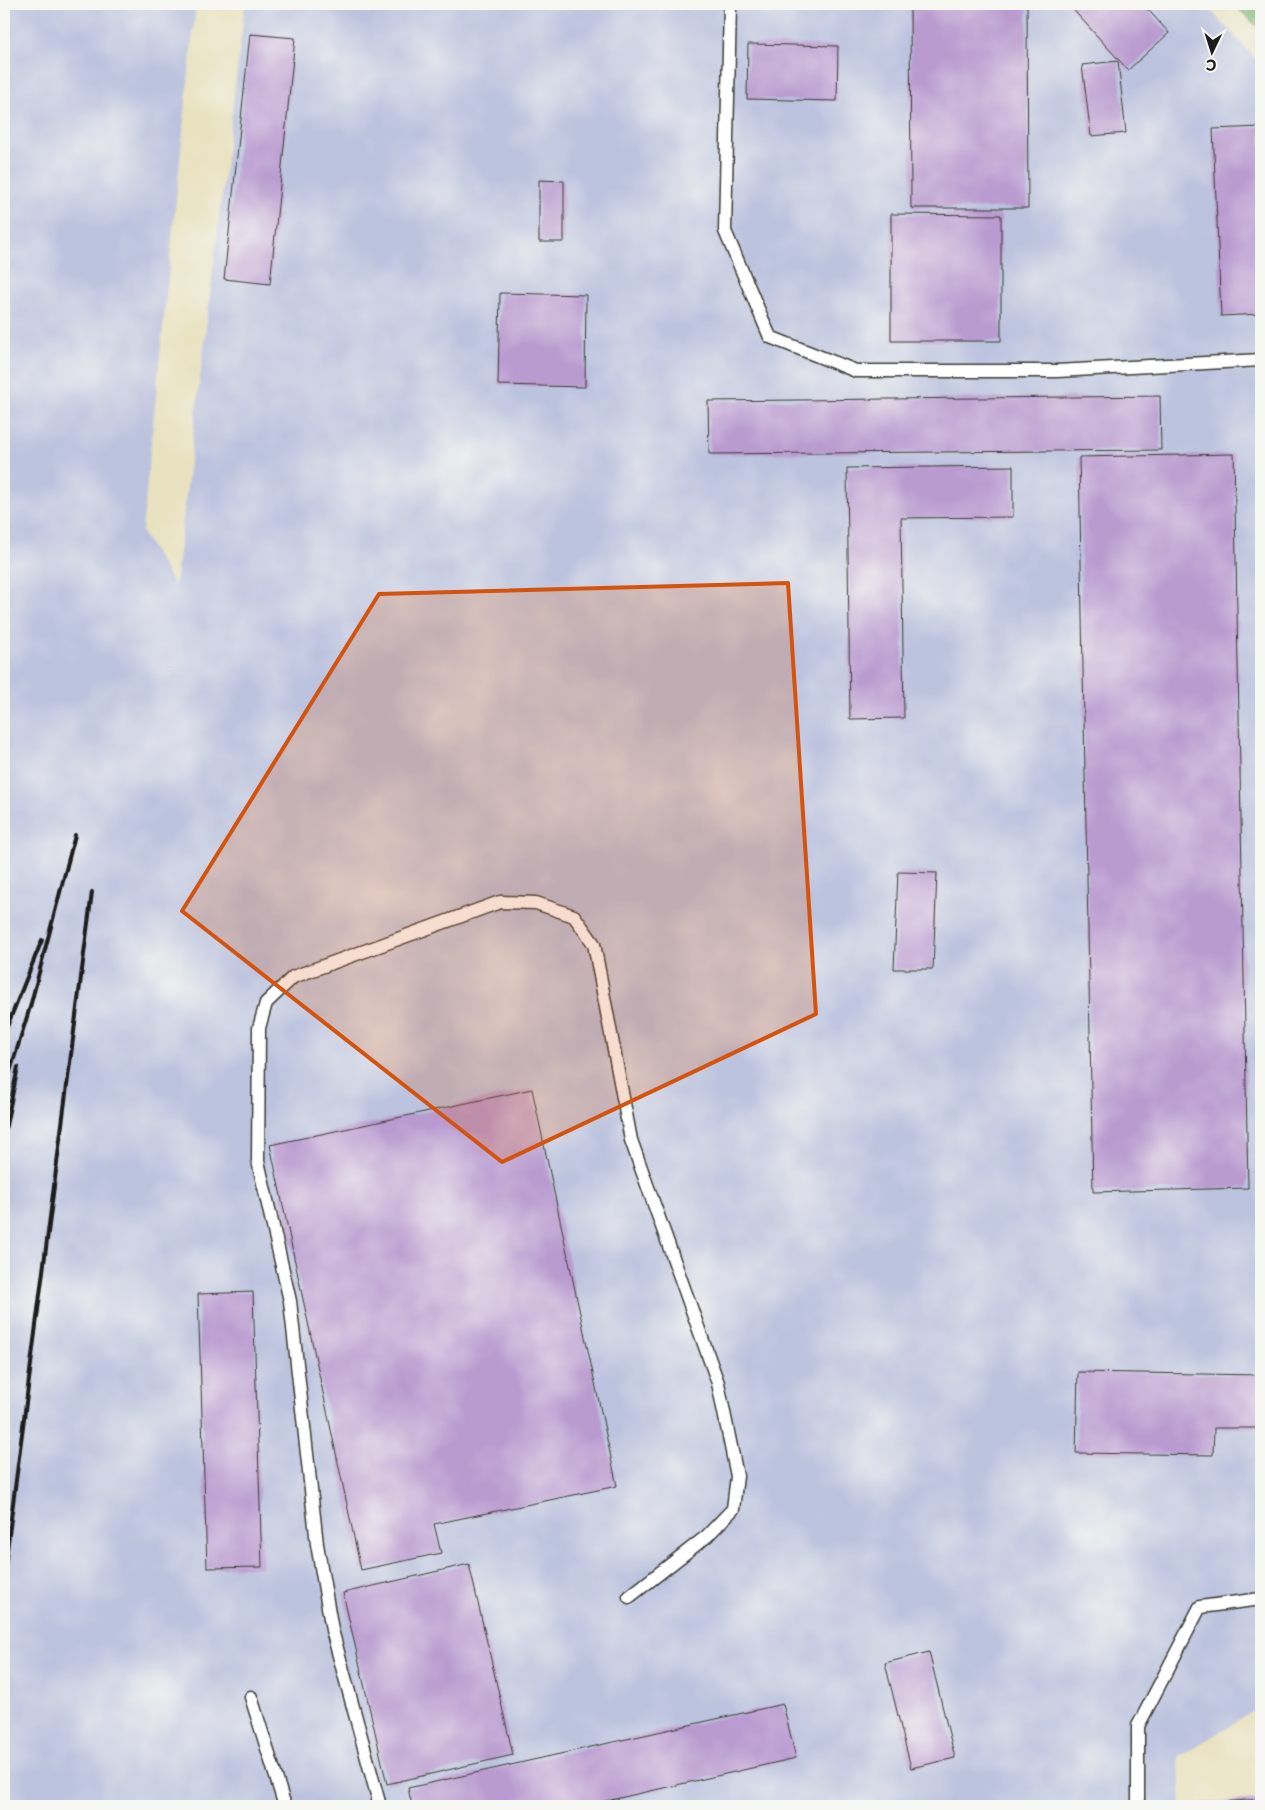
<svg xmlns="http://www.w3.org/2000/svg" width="1265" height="1810" viewBox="0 0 1265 1810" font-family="'Playpen Sans',sans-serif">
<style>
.industrial{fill:#bcc3de}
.forest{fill:#7cb270;stroke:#4c6746}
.building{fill:#ba9bd0}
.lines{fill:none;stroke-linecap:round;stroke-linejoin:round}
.lane-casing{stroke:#3b3a35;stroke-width:15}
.lane{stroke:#fff;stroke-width:12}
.rail{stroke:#1c1c1c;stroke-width:4}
.marked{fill:#d4530e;fill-opacity:0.2;stroke:#d4530e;stroke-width:4;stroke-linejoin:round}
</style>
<rect width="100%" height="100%" fill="#f6f6f2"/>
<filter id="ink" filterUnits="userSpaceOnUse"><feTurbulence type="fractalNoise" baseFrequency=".02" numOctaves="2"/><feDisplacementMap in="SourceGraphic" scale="10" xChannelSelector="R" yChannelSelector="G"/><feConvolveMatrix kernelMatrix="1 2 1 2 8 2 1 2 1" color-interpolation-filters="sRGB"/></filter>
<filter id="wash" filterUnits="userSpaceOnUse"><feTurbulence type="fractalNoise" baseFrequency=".0096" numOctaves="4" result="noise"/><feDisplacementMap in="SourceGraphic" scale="20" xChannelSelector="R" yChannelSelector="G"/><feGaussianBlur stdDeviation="1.12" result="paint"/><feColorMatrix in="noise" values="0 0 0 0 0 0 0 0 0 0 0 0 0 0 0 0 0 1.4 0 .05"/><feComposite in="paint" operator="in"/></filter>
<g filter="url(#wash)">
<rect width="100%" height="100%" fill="#e9e2c0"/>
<path class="industrial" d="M4 4H196L142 532 175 586 245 4H1204L1261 64V1706L1179 1757 1181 1806H4Z"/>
<path class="forest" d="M1233 4H1261V30Z"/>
<g id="blocks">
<g class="building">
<path d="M910 4H1027L1028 208H911Z"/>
<path d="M1068 4H1143L1169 33 1128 70Z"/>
<path d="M250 34 295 38 270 284 224 279Z"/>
<path d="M748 44 838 46 837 101 747 99Z"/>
<path d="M1118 61 1126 133 1091 136 1082 65Z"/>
<path d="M1261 127V314L1221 316 1213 129Z"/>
<path d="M539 180 564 181V242H539Z"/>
<path d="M891 214 1001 215V341H891Z"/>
<path d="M500 293 586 295 585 387 498 385Z"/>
<path d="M1160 396 1161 450 709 454 708 401Z"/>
<path d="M1234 454 1248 1188 1093 1192 1079 457Z"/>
<path d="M1013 466V517L901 518 904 718 850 719 847 468Z"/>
<path d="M898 872 937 873 933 969H894Z"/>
<path d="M532 1089 617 1486 434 1524 441 1553 361 1570 270 1145Z"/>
<path d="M253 1292 262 1567 207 1568 198 1294Z"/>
<path d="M1078 1372 1261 1375V1428H1214L1213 1455 1076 1453Z"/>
<path d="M469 1564 513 1755 387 1784 343 1593Z"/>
<path d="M929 1652 955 1758 911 1768 885 1663Z"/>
<path d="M783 1704 796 1758 584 1806H412L408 1788Z"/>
<path d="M1261 1799V1806H1194L1193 1804Z"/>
</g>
</g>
</g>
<g filter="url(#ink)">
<use href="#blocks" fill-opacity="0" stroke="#3b3a35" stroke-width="1"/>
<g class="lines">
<g class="lane-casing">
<g id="lane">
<path d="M730 4 725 231 770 337 856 371H1057L1261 360"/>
<path d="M251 1697 285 1806"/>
<path d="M380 1806 332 1630 317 1544 290 1301 258 1161 259 1028 266 1003 293 977 500 902 536 903 574 916 594 944 631 1140 718 1383 737 1476 733 1509 707 1536 629 1597"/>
<path d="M1138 1806V1726L1200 1607 1261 1599"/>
</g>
</g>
<use href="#lane" class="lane"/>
<g class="rail">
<path d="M4 1034 42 940"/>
<path d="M4 1091 30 1007 75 835"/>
<path d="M4 1135 18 1067"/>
<path d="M4 1573 92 892"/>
</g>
</g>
</g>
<path class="marked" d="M788 583 816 1014 502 1162 182 911 379 594Z"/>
<rect width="1265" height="1810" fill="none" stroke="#f6f6f2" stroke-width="20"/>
<g transform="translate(1212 52) rotate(184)" stroke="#f6f6f2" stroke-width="4" paint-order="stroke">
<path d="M0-4L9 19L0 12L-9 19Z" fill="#1c1c1c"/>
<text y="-8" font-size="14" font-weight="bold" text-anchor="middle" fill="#1c1c1c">С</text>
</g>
</svg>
